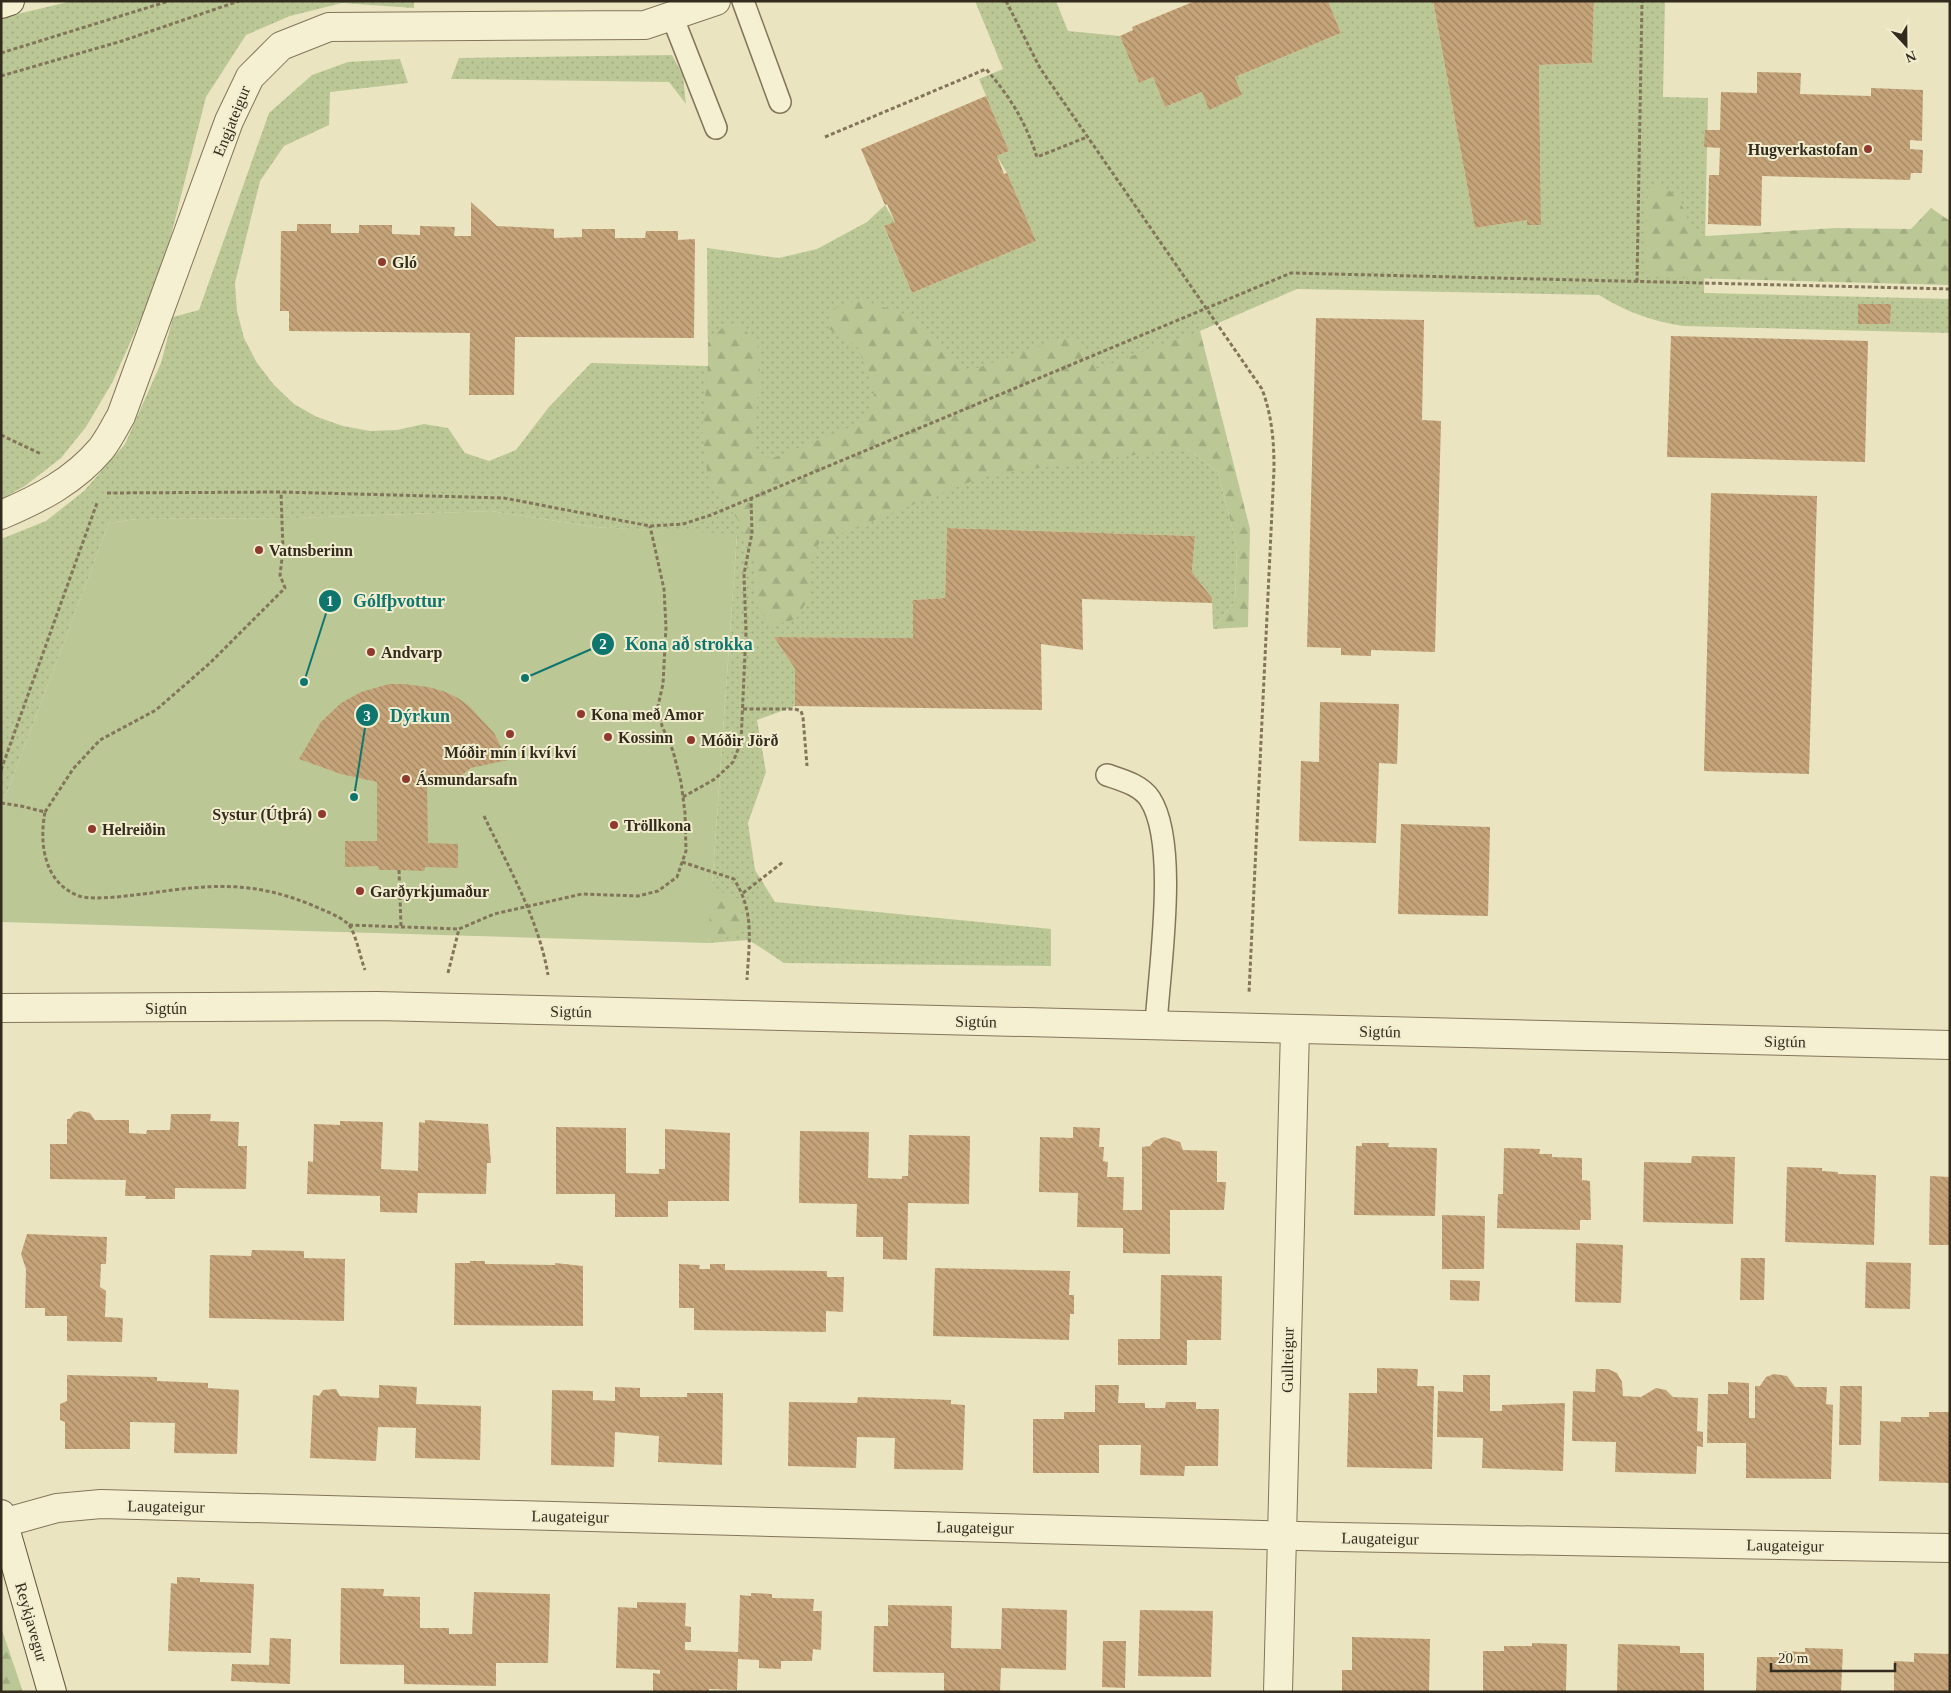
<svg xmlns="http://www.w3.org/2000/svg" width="1951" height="1693" viewBox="0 0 1951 1693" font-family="Georgia,serif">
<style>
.grass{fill:url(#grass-dots)}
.forest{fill:url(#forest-firs)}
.park{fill:#bbc896}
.building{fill:url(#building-back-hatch)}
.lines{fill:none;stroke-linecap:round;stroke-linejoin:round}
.lane-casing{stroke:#83755a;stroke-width:24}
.street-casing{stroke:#83755a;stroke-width:30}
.secondary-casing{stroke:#64563d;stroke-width:30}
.path{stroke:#83755a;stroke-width:3;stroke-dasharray:4 2.5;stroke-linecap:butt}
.lane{stroke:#f6f0d3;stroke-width:21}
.street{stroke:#f6f0d3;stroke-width:28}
.secondary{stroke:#f6f0d3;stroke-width:28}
.poi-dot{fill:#8e3a2e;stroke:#f3edd0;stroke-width:2}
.labels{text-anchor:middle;stroke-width:4;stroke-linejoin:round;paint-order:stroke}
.street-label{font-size:16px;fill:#332b1d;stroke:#f3edd0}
.poi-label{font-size:16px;font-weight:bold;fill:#332b1d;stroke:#f3edd0;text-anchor:start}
.leader{fill:none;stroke:#0f766e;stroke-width:2}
.callout-dot{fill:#0f766e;stroke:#f3edd0;stroke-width:2}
.mark-label{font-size:15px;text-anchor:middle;font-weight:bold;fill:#fff}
.callout-label{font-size:18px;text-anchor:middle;font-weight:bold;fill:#0f766e;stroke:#f3edd0;stroke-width:4;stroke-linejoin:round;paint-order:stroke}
</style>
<defs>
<pattern id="grass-dots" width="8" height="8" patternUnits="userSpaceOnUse" patternTransform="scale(1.25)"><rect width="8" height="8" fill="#bbc896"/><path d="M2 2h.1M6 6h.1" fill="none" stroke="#a1ac81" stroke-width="1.8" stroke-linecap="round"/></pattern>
<pattern id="forest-firs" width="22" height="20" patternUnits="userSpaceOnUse" patternTransform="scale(1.25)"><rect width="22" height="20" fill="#bbc896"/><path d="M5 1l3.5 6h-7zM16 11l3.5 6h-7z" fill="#a1ac81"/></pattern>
<pattern id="building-back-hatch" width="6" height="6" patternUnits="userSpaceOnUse" patternTransform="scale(1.25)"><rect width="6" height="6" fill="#c6a479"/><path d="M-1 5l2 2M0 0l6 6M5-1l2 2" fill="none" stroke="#a18663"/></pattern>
</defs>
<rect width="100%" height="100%" fill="#ebe4c1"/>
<g class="grass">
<path d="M72 1H414V8L342 3 290 16 246 35 206 97 162 271 113 381 86 427 61 458 25 486 1 499V18Z"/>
<path d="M975 1H1056L1068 31 1120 36 1139 83 1153 77 1165 107 1202 92 1209 109 1242 95 1235 77 1341 33 1328 1H1433L1475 228 1527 220 1528 225H1541L1539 65 1592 63 1594 1H1665L1663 97 1708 98 1704 293 1950 299V333L1683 326C1652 321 1626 312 1599 295L1297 289 1200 331 1186 448 1218 472 1237 547 1235 601 1213 629 1212 598 1192 572 1195 536 947 528 945 598 913 600V638L774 637 795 669V706L757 720 766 772 748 823 755 870 775 902 1051 929V966L784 963 749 940 708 943 737 535 595 527 491 511 296 518 137 519 109 523 2 806 1 825V539L46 521 84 491 125 444 161 363 173 317 199 310 269 113 312 75 348 62 400 59 408 83 330 92 329 125 284 146 260 181 235 283 237 311 244 338 257 363 274 385 294 404 317 417 343 426 370 431 397 430 424 424 448 428 465 453 489 461 516 450 549 407 591 363 708 366 707 248 779 258 817 249 867 222 885 205 895 222 884 227 912 293 1036 241 1007 173 997 156 1009 151 979 79 1003 69Z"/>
<path d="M672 55 683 76 686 104 669 82 451 79 459 58Z"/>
</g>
<g class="forest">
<path d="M1658 184 1678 196 1689 222 1706 236 1836 228 1911 229 1931 208 1950 221V285L1646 277V200Z"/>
<path d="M861 299 913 318 969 371 1066 337 1087 350 1096 369 1200 331 1250 529 1248 627 1213 629 1235 601 1237 547 1218 472 1186 448 987 475 820 542 809 560V598L796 619 770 626 757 606 754 561 738 520 708 478 702 430 708 366V343L722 328 741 324 761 352 754 450 771 459 863 422 875 392 857 346 829 329 830 310Z"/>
<path d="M692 881C722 892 744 894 744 931L722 939 689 936Z"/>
<path d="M1 1627 23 1692H1Z"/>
</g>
<path class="park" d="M491 511 595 527 737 534 708 943 1 922 2 806 109 523 137 519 296 518Z"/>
<g class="building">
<path d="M1195 1H1328L1341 33 1235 77 1242 95 1209 110 1202 92 1165 107 1153 77 1139 83 1120 36 1133 30 1132 27Z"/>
<path d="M1433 1H1594L1592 63 1539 65 1541 225H1527V220L1475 228Z"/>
<path d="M1757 72 1801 73 1800 94 1871 96V88L1923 90 1922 141 1910 140V149L1923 150 1922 173H1911L1910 180 1762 176 1761 226 1708 224 1709 175H1719L1720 148 1704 147 1705 130H1720L1721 92 1757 93Z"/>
<path d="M986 96 1009 151 997 156 1004 174 1007 173 1036 241 912 293 884 226 895 222 887 204 885 205 861 149Z"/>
<path d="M471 202 497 226 554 229V238L582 237V229H615V238H645L646 231H678V240L695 239 694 338 515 337 514 395H469L470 333 289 331V311H280L281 231H297V224H331V233H359V225H392V234L420 235V226L455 227 454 236H471Z"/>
<path d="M1858 304H1891L1890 324H1858Z"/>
<path d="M1316 318 1424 320 1422 420 1441 421 1435 652 1371 650V656L1341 655V648L1307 647Z"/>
<path d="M1671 336 1868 341 1865 462 1667 457Z"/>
<path d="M1711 493 1817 496 1809 774 1704 771Z"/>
<path d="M947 528 1195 536 1192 572 1212 598V603L1082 599 1083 650 1041 644 1042 710 795 706V669L774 637 913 638V600L945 598Z"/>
<path d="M389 684H404L428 687 443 691 458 698 469 706 494 733 508 760 471 768 462 775 427 784 428 843 458 844V868L425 867 424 871 399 870H379L378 866 345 867V841H377V782L341 774 299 759 321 722 341 703 361 692Z"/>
<path d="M1320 702 1399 704 1397 764 1379 763 1376 843 1299 841 1301 761 1319 762Z"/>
<path d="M1401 824 1490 827 1488 916 1398 914Z"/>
<path d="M80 1111 90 1113 95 1120H129V1133L146 1134 147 1130H170L171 1114H211L210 1121 239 1122 238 1146H247L246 1189 175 1188V1199H145L146 1196H125L126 1180 50 1179V1144H67V1119H70L74 1113Z"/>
<path d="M425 1120 488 1124 491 1163H487L486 1194 418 1193 417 1213 380 1212V1196L307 1194 308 1161 313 1162 314 1124 340 1125V1121L383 1122 381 1169 418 1171 419 1122 425 1123Z"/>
<path d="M556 1127 626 1128V1173L659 1174V1169H665V1129L730 1133 729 1201H668V1217H615V1194H556Z"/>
<path d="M1073 1127 1100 1128 1099 1147H1104L1103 1161 1108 1162 1107 1177H1124L1123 1210H1142V1147L1150 1146 1154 1141 1164 1137 1180 1142 1183 1150 1217 1151V1182H1226L1224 1210H1170V1254L1123 1253V1228L1077 1227 1078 1193 1039 1192 1040 1137 1073 1138Z"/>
<path d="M800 1131 869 1132 868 1178 902 1179V1176H908L909 1135 970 1136 969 1204 908 1203 907 1260 883 1259V1237H856L857 1204 799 1203Z"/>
<path d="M1362 1143H1389L1388 1147 1437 1148 1435 1216 1354 1215 1356 1146H1362Z"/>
<path d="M1504 1148 1540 1149 1539 1154H1552V1157L1582 1158V1180L1590 1181 1591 1220H1580V1230L1497 1228 1498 1194H1503Z"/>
<path d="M1692 1156 1735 1157 1733 1224 1643 1222 1644 1162 1691 1163Z"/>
<path d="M1787 1167 1822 1168V1171L1838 1172V1174L1876 1175 1874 1245 1785 1242Z"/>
<path d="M1930 1176 1950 1177V1245H1929Z"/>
<path d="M1442 1215 1485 1216 1484 1269H1442Z"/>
<path d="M27 1234 107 1237 106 1264H101L100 1287 106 1291 105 1317 123 1318 122 1342 67 1341V1316H45V1308H25L26 1269 21 1254Z"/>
<path d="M1576 1243 1623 1245 1621 1303 1575 1302Z"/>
<path d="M252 1250 304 1251V1258L345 1259 344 1321 209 1318 210 1255 251 1256Z"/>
<path d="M1741 1258H1765L1764 1300H1740Z"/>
<path d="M470 1261H485V1264L555 1265V1263L583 1266V1326L454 1325 455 1263H470Z"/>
<path d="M1866 1262 1911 1263 1910 1309 1865 1308Z"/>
<path d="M679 1264 700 1265 699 1269H710V1264H725V1270L827 1271V1277H844L843 1312 826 1311V1332L694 1330V1308H679Z"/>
<path d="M935 1268 1070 1271 1069 1295H1074V1314H1070L1069 1340 933 1336Z"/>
<path d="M1161 1275 1222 1276 1221 1340H1187V1365H1118V1339H1160Z"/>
<path d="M1450 1280 1480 1281 1479 1301 1450 1300Z"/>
<path d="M1377 1368 1418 1369 1417 1386H1434L1432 1469 1347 1467 1349 1393H1377Z"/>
<path d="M1596 1369H1608L1617 1373 1622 1382 1623 1396 1641 1397 1656 1388 1666 1390 1673 1397 1698 1398 1697 1431 1703 1432V1447L1697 1446 1696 1474 1615 1472 1616 1442 1572 1441 1573 1391 1595 1392Z"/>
<path d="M1774 1374 1787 1376 1795 1387H1827L1826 1404 1833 1405 1831 1479 1746 1478V1443H1707L1708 1394H1728V1382L1749 1383V1418H1755V1386H1760L1766 1377Z"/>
<path d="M67 1375 157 1377V1381L208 1383V1388L239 1390 237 1454 174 1453 175 1423 130 1422V1449H65V1422L60 1420V1404L67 1401Z"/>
<path d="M1463 1375H1490V1411H1502V1405L1565 1403 1563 1471 1482 1468 1483 1438 1437 1437 1438 1391 1463 1392Z"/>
<path d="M379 1385 417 1387 416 1404 481 1406 480 1460 415 1458 416 1428 378 1427 376 1461 310 1458 313 1395 319 1396 323 1390 336 1389 340 1396 379 1398Z"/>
<path d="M1095 1385H1119L1118 1403H1145V1408H1165L1166 1402H1196V1409H1219L1218 1466H1185L1184 1476 1140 1475 1141 1445H1099V1473H1033V1419H1064V1412H1095Z"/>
<path d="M1840 1386H1862L1861 1445H1839Z"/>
<path d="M615 1387 640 1388V1397H687V1393H723L722 1465 658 1462 659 1436 615 1432 614 1467 551 1465 552 1390 593 1391V1400L615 1401Z"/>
<path d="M858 1397 951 1400V1404L965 1405 963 1470 894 1469 895 1438 857 1437 856 1468 788 1466 789 1402 857 1403Z"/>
<path d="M1929 1412H1950V1483L1879 1481 1880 1421 1901 1422V1417H1929Z"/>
<path d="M177 1577 200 1578V1582L254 1584 251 1653 168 1651 171 1583 177 1584Z"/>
<path d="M341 1588 384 1589 383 1596 420 1597V1628H449V1634H472L474 1592 550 1594 548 1663H496V1686L404 1684V1665L340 1664Z"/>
<path d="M751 1593 772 1594V1598L814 1599 813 1611H822L821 1650 813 1649 812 1661H781V1669L759 1668V1660L738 1659 737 1690 709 1689V1692H653V1673L660 1674V1670L616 1668 618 1607 637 1608V1602L686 1603 685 1626 691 1627V1642H685V1650L738 1652 740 1595 751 1596Z"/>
<path d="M888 1605 952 1606 951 1648 1001 1649 1002 1608 1067 1610 1066 1670 1001 1668 1000 1692H944V1673L873 1672 874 1626H888Z"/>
<path d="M1140 1610 1213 1611 1211 1677 1138 1676Z"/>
<path d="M1352 1637 1430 1639 1429 1692H1342V1670H1352Z"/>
<path d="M270 1638 291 1639 290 1684 231 1681 232 1664 269 1665Z"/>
<path d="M1103 1641H1126L1125 1688 1102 1687Z"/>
<path d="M1532 1643 1567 1644 1566 1692H1483V1651H1504V1646H1532Z"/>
<path d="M1618 1644 1680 1646V1653H1704V1692H1617Z"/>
<path d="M1805 1648 1843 1649 1841 1692H1756L1757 1657H1778V1651L1805 1652Z"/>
<path d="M1914 1653 1950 1654V1692H1894V1661L1914 1662Z"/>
</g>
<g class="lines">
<g class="lane-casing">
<g id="lane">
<path d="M743 1 780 102"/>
<path d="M672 16 716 128"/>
<path d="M1107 775C1122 780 1141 785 1150 799 1179 844 1159 970 1156 1025"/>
</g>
</g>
<g class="street-casing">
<g id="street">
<path d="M1 515C39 499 74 481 101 449 109 439 115 426 121 416L229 121 250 77 281 46 329 27 645 25 716 1"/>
<path d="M1 1008 377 1006 1950 1045"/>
<path d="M3 1523 57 1508 101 1504 1337 1537 1950 1548"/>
<path d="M1278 1692 1295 1029"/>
</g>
</g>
<g class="secondary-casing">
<g id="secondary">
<path d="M1 4 10 1"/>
<path d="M1 1514 52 1692"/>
</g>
</g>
<g class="path">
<path d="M1006 1 1040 68 1262 389C1272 416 1274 441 1274 469L1249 993"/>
<path d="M1 53 169 1"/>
<path d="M1 76 122 41 239 1"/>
<path d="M825 137 986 69C1011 98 1025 121 1037 157L1087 137"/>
<path d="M1637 282 1642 1"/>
<path d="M1 435 41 454"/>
<path d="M107 493 281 492 504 498 650 526 683 524 711 515 1291 273 1950 289"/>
<path d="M743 709H795L801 711 803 717 807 766"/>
<path d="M1 770 97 503"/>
<path d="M683 797 715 779 733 762 741 742 746 632 744 574 752 533 751 498"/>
<path d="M1 803 21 806 45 812C39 844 44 883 79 896 94 901 134 895 151 893 213 884 255 881 314 906 325 911 340 916 348 924 355 930 361 960 365 970"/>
<path d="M45 812 73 769 100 740 156 710 210 663 285 588 280 575 283 550 281 492"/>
<path d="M484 816C508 866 539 920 548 975"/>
<path d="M682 862 734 879C755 913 749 941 747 980"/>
<path d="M399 870 401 926"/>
<path d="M743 893 783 862"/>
<path d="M349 925 459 929"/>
<path d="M448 973 459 929 494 914 582 894 638 896 658 891 677 877 686 851 685 813 681 782 673 751 662 726 658 706 663 684 666 627 664 589 650 526"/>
</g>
<use href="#lane" class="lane"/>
<use href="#street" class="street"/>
<use href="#secondary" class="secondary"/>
</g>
<g class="poi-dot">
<circle cx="1868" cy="149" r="5"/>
<circle cx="382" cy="262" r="5"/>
<circle cx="259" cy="550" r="5"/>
<circle cx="371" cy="652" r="5"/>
<circle cx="581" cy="714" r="5"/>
<circle cx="510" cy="734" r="5"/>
<circle cx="608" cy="737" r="5"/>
<circle cx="691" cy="740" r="5"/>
<circle cx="406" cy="779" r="5"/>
<circle cx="322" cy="814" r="5"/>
<circle cx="614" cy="825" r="5"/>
<circle cx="92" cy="829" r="5"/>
<circle cx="360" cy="891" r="5"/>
</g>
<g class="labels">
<g class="street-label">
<text transform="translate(231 121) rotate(-68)" y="6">Engjateigur</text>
<text x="166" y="1014">Sigtún</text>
<text transform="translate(571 1011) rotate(1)" y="6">Sigtún</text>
<text transform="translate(976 1021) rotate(1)" y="6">Sigtún</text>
<text transform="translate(1380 1031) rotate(1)" y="6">Sigtún</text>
<text transform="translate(1785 1041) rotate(1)" y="6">Sigtún</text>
<text transform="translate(1287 1360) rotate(-89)" y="6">Gullteigur</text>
<text transform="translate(166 1506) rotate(1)" y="6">Laugateigur</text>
<text transform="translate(570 1516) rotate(1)" y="6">Laugateigur</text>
<text transform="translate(975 1527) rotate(1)" y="6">Laugateigur</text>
<text transform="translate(1380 1538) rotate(1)" y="6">Laugateigur</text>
<text transform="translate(1785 1545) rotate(1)" y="6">Laugateigur</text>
<text transform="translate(32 1622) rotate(74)" y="6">Reykjavegur</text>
</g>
<g class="poi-label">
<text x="1858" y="155" text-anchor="end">Hugverkastofan</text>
<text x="392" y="268">Gló</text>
<text x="269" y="556">Vatnsberinn</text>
<text x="381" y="658">Andvarp</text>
<text x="591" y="720">Kona með Amor</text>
<text x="618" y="743">Kossinn</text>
<text x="701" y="746">Móðir Jörð</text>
<text x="510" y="758" text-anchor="middle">Móðir mín í kví kví</text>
<text x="416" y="785">Ásmundarsafn</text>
<text x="312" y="820" text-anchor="end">Systur (Útþrá)</text>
<text x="624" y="831">Tröllkona</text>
<text x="102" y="835">Helreiðin</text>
<text x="370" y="897">Garðyrkjumaður</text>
</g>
</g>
<path class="leader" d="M304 682L330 601M525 678L603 644M354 797L367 715"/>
<g class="callout-dot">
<circle cx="304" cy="682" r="5"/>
<circle cx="525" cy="678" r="5"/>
<circle cx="354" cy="797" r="5"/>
<circle cx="330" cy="601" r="12"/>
<circle cx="603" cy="644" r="12"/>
<circle cx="367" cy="715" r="12"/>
</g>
<g class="mark-label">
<text x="330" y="606">1</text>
<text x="603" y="649">2</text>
<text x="367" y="721">3</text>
</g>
<g class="callout-label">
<text x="399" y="607">Gólfþvottur</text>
<text x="689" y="650">Kona að strokka</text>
<text x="420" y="722">Dýrkun</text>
</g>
<rect width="1951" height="1693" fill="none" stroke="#332b1d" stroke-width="5"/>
<g transform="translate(1906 45) rotate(158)" stroke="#f3edd0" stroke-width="4" paint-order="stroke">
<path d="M0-4L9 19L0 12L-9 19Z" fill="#332b1d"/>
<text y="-8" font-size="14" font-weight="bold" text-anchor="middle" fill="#332b1d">N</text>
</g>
<path d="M1771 1663v8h124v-8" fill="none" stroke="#332b1d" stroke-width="2.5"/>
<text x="1778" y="1663" font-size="15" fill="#332b1d" stroke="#f3edd0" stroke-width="4" paint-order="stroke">20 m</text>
</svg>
